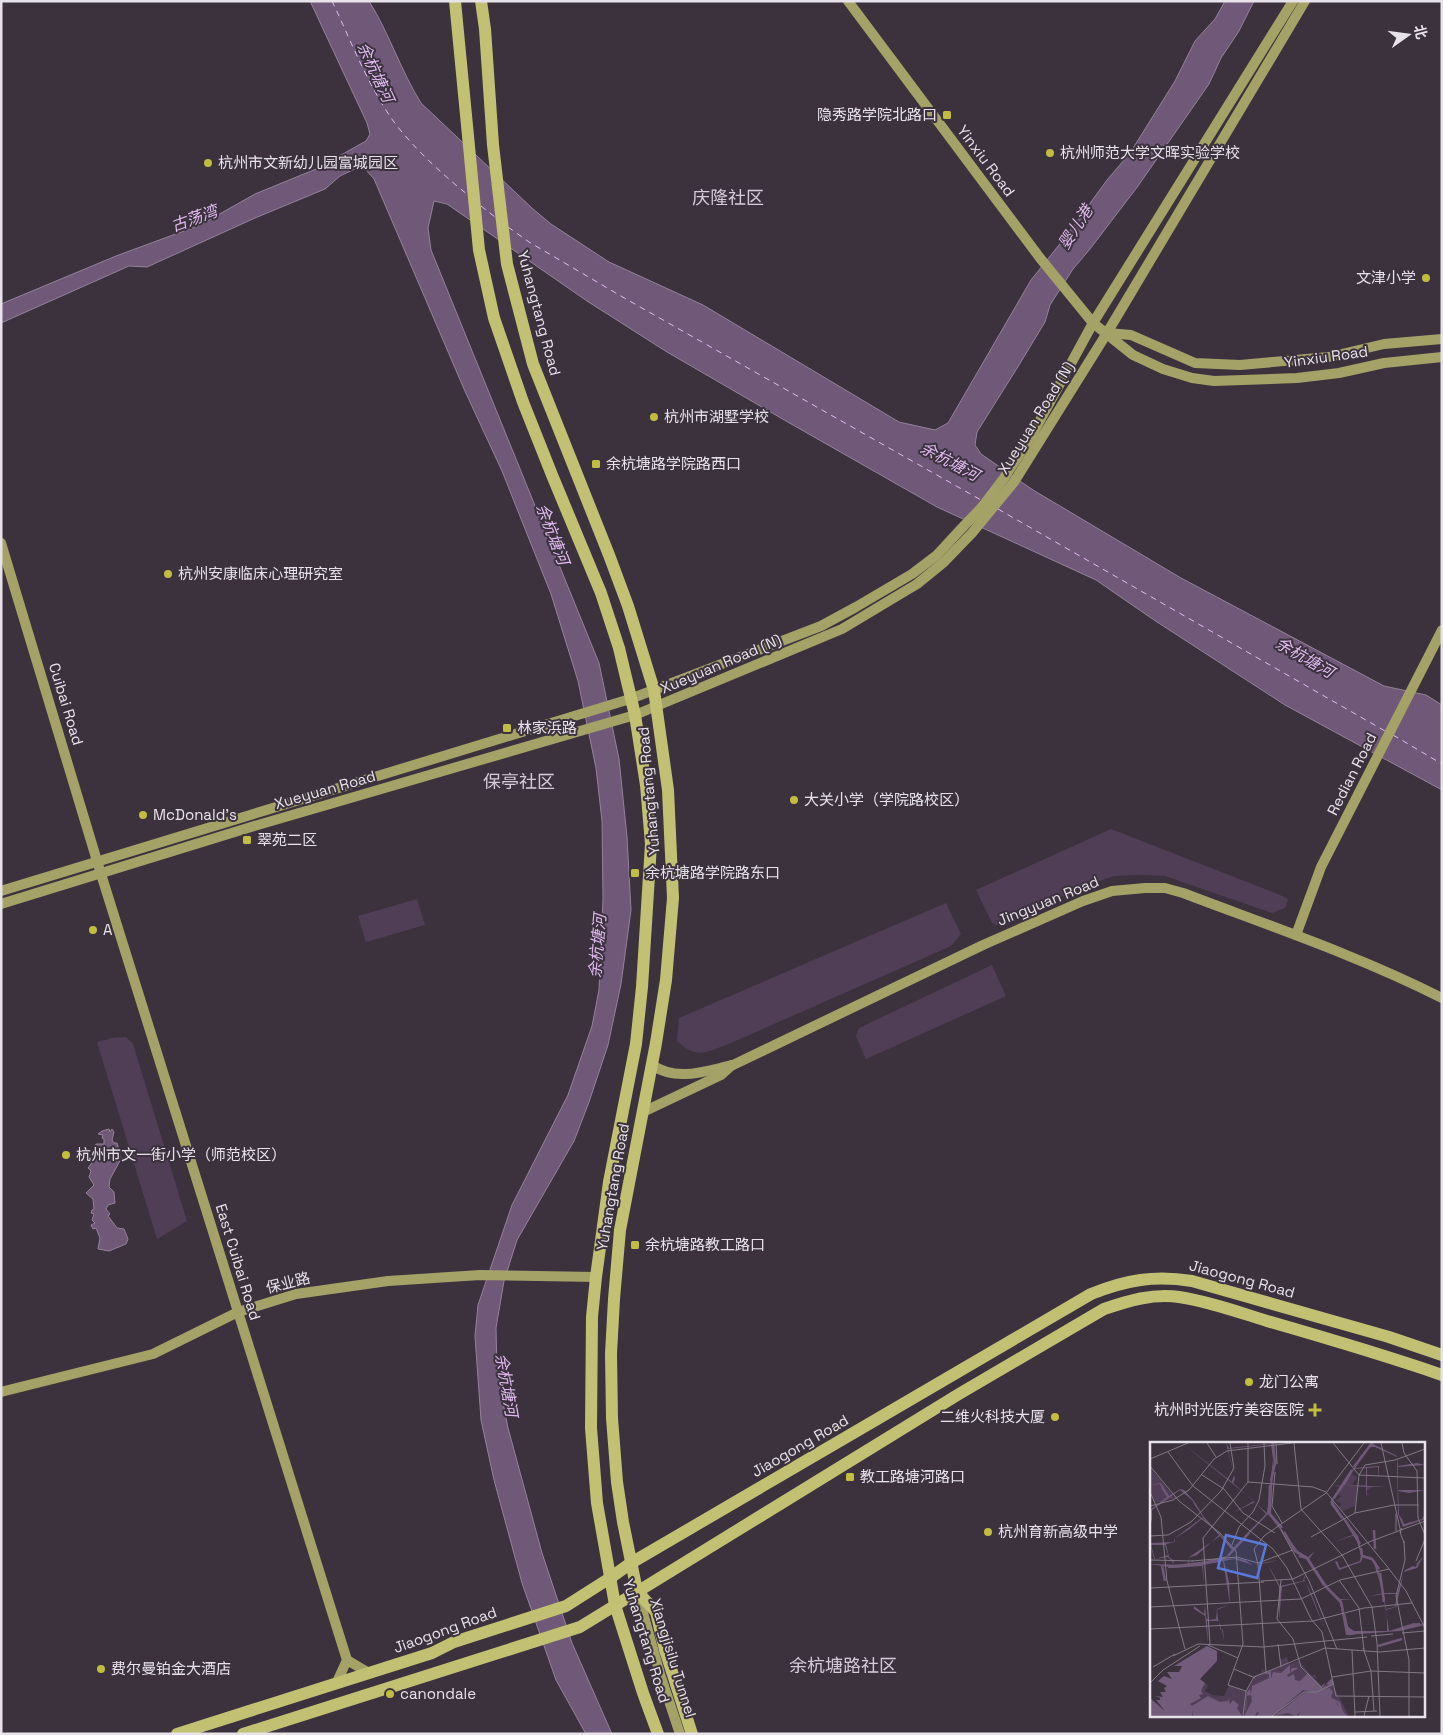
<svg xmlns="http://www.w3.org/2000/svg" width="1443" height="1735" viewBox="0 0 1443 1735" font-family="'Space Grotesk','Noto Sans SC',sans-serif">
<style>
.green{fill:#503e57}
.water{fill:#705978;stroke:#94829a}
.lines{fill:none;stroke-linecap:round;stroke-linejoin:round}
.ferry{stroke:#e2baf1;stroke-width:1;stroke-dasharray:6 5;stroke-linecap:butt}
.secondary{stroke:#a4a267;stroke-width:10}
.primary{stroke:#c2c073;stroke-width:12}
.poi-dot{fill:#c2bd3f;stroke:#3b323e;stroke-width:2}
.labels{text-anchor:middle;stroke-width:4;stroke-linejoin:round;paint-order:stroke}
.poi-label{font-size:15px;fill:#e8e3ea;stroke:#3b323e;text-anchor:start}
.street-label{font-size:15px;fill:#e8e3ea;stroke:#3b323e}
.water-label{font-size:16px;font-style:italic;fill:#e2baf1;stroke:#3b323e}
.quarter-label{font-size:18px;fill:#d5cbd9;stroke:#3b323e}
.inset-river{fill:none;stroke:#705978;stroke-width:2.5}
.inset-road{fill:none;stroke:#807983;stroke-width:1}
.view{fill:#5a7bdd;fill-opacity:0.15;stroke:#5a7bdd;stroke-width:2.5}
.inset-edge{fill:none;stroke:#e8e3ea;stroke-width:2.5}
</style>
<rect width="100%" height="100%" fill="#3b323e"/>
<g class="green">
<path d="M1111 829 1278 894 1288 899 1285 908 1272 913 1165 876 1142 875 1114 876 1094 883 1002 923 996 925 992 923 976 890Z"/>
<path d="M417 899 425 925 366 942 358 916Z"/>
<path d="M946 903 961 934 951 946 731 1043C708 1051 698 1061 677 1041L679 1018Z"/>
<path d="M992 965 1006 996 866 1059 856 1036 859 1028Z"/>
<path d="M126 1037 133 1044 187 1221 157 1239 97 1042 112 1038Z"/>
</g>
<g class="water">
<path d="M310 1H369C389 33 401 71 421 103L533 209 551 224 609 262 703 305 899 422 935 430 948 423 1031 280 1067 235 1107 180 1130 153 1175 81 1195 41 1215 19 1225 1H1254L1239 31 1221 58 1209 84 1138 186 1090 249 1073 269 1050 305 1045 322 1019 365 977 432 975 445 981 454 1033 490 1181 578 1384 686 1426 695 1442 705V790L1285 705 1154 620 1096 580 937 507 786 421 667 352 587 301 447 204 434 201 428 228 431 250 599 663 619 759 627 837 631 910 621 984 608 1045 589 1102 574 1141 517 1240 504 1281 496 1328 497 1372 508 1428 542 1553 572 1643 612 1734H586L556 1680 522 1583 494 1480 481 1420 475 1336 478 1305 512 1205 568 1095 592 1026 599 990 603 899 602 821 596 768 578 681 551 594 502 471 464 389 374 179 366 170 357 168 340 176 325 189 255 218 147 267 129 266 1 323V304L116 256 200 225 255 194 316 169 366 141 370 134 367 123Z"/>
<path d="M109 1129 110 1132 112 1129 114 1132 112 1140 114 1143H117L121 1159 110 1179 109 1187 114 1192 115 1203 108 1205 106 1209 110 1214 108 1216 117 1228 124 1229 128 1239 126 1244 109 1251 98 1249 100 1238 96 1228 93 1229 91 1225 95 1223 92 1220 94 1214 91 1213 92 1210 94 1209 93 1199 86 1193 94 1185 89 1177 91 1171 88 1168 99 1153V1150L94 1149 96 1144H104V1139L102 1138 103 1135 98 1134 102 1131Z"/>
</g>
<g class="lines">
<g class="ferry">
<path d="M332 1C352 43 369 89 397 126 418 152 442 174 468 195"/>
<path d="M481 206 495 217"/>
<path d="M508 227 529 242 626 299 981 500"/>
<path d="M998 509 1385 731"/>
<path d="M1393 735 1442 764"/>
</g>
<g class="secondary">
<path d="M848 1 1040 258 1093 323 1133 355 1163 369 1192 378 1214 381 1297 378 1339 373 1384 363 1442 357"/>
<path d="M1108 333 1131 335 1195 363 1240 365 1329 357 1384 344 1442 339"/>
<path d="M1 543 101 874 347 1660 336 1684"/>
<path d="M1 891 630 699 821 626 856 607 912 574 937 555 961 529 982 507 1004 478 1032 435 1093 323 1293 1"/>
<path d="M1 904 251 827 635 715 842 629 917 584 944 562 972 533 1014 482 1107 333 1305 1"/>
<path d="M1296 935 1321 867 1442 630"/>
<path d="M652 1065C677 1082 705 1071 733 1065L983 945 1083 901 1112 891 1145 888H1165L1183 893C1270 926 1359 956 1442 998"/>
<path d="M643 1112 721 1075 732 1065"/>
<path d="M1 1392 153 1354 238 1312 296 1294 388 1281 480 1275 596 1277"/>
<path d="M637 1591 660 1674 680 1734"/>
<path d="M347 1660 369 1673"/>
</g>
<g class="primary">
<path d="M455 1 479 250 494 318 523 402 552 475 601 593 619 648 635 715 646 785 651 844 642 987 636 1044 609 1182 596 1277 592 1317 591 1428 597 1503 615 1605 643 1693 658 1734"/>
<path d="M481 1 485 29 493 145 507 264 533 364 609 555 628 606 654 690 668 790 673 898 666 980 656 1043 620 1230 614 1299 611 1354 612 1418 617 1482 623 1522 637 1591 656 1612 665 1650 692 1734"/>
<path d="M177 1734 432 1653 454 1642 566 1606 610 1578 631 1563C785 1474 937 1383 1091 1294 1126 1280 1154 1275 1192 1281L1389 1337 1442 1355"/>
<path d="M243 1734 580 1627 959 1394 1104 1309C1128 1301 1153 1293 1179 1297 1208 1301 1238 1312 1267 1321 1326 1338 1384 1355 1442 1375"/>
</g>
</g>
<g class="poi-dot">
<rect x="942" y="110" width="10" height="10" rx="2.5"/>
<circle cx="1050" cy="153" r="5"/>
<circle cx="208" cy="163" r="5"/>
<circle cx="1426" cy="278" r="5"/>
<circle cx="654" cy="417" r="5"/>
<rect x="591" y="459" width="10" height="10" rx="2.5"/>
<circle cx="168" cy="574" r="5"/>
<rect x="502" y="723" width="10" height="10" rx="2.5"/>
<circle cx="794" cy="800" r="5"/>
<circle cx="143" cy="815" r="5"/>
<rect x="242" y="835" width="10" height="10" rx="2.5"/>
<rect x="630" y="868" width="10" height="10" rx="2.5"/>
<circle cx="93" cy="930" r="5"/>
<circle cx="66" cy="1155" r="5"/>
<rect x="630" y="1240" width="10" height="10" rx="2.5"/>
<circle cx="1249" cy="1382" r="5"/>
<path d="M1312.5 1402.5h5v5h5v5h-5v5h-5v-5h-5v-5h5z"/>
<circle cx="1055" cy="1417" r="5"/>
<rect x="845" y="1472" width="10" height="10" rx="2.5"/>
<circle cx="988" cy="1532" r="5"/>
<circle cx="101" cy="1669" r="5"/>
<circle cx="390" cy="1694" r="5"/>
</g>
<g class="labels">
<g class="poi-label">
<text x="937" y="120" text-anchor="end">隐秀路学院北路口</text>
<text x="1060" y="158">杭州师范大学文晖实验学校</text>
<text x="218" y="168">杭州市文新幼儿园富城园区</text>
<text x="1416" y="283" text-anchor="end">文津小学</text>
<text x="664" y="422">杭州市湖墅学校</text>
<text x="606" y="469">余杭塘路学院路西口</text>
<text x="178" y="579">杭州安康临床心理研究室</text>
<text x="517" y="733">林家浜路</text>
<text x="804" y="805">大关小学（学院路校区）</text>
<text x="153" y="820">McDonald's</text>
<text x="257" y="845">翠苑二区</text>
<text x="645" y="878">余杭塘路学院路东口</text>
<text x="103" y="935">A</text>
<text x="76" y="1160">杭州市文一街小学（师范校区）</text>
<text x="645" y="1250">余杭塘路教工路口</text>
<text x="1259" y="1387">龙门公寓</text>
<text x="1304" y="1415" text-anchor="end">杭州时光医疗美容医院</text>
<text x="1045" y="1422" text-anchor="end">二维火科技大厦</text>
<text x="860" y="1482">教工路塘河路口</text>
<text x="998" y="1537">杭州育新高级中学</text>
<text x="111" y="1674">费尔曼铂金大酒店</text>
<text x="400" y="1699">canondale</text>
</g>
<g class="street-label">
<text transform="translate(986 161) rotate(53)" y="5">Yinxiu Road</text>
<text transform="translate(539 313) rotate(75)" y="5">Yuhangtang Road</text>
<text transform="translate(1326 357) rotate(-8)" y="5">Yinxiu Road</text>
<text transform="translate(1036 418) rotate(-58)" y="5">Xueyuan Road (N)</text>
<text transform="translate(721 664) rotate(-23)" y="5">Xueyuan Road (N)</text>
<text transform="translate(66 704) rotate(73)" y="5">Cuibai Road</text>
<text transform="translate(1352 774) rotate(-63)" y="5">Redian Road</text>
<text transform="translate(325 790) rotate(-16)" y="5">Xueyuan Road</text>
<text transform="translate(649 791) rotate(-95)" y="5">Yuhangtang Road</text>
<text transform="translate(1048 901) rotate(-22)" y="5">Jingyuan Road</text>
<text transform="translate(613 1187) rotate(-80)" y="5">Yuhangtang Road</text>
<text transform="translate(238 1262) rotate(73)" y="5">East Cuibai Road</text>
<text transform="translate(1242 1279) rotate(15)" y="5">Jiaogong Road</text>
<text transform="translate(288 1283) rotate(-14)" y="5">保业路</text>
<text transform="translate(800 1446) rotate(-30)" y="5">Jiaogong Road</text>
<text transform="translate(445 1630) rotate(-20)" y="5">Jiaogong Road</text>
<text transform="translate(646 1641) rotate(73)" y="5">Yuhangtang Road</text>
<text transform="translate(673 1658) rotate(73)" y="5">Xiangjisilu Tunnel</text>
</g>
<g class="water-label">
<text transform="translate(376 72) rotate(65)" y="6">余杭塘河</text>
<text transform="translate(194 218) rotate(-20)" y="6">古荡湾</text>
<text transform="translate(1075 227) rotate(-57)" y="6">婴儿港</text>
<text transform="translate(950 461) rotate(28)" y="6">余杭塘河</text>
<text transform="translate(553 534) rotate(69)" y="6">余杭塘河</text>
<text transform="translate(1305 657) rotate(30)" y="6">余杭塘河</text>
<text transform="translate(597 946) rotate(-85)" y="6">余杭塘河</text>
<text transform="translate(507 1385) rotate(80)" y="6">余杭塘河</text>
</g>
<g class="quarter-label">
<text x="728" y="204">庆隆社区</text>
<text x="519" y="788">保亭社区</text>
<text x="843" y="1672">余杭塘路社区</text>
</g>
</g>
<g transform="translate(1150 1442)">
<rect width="275" height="275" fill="#3b323e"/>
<path d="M0 25 25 56 5 61 0 50ZM203 28 202 32 207 35 202 43H215L216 39V44H224L216 49 219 53 216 54V45H208L205 64 193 69 189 65 192 62 186 59 191 54 187 52ZM57 204 68 210 50 238 58 243 55 249 62 253 74 254 79 243 96 249 104 236 99 233V230L102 234 111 231 112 226 115 230 131 224 130 218 137 215 139 222 149 219 162 234 165 232 167 237 163 235 171 244 181 240 199 274H21L57 213 54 207Z" fill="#503e57"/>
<path d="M57 204 67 209V219L50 237 55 241 51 249 53 252 49 253 51 256 40 262 42 264 58 254 70 260 77 259V262L78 256 80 262 83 258 89 263 87 266 92 274H43L42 269V274H0V256L15 269 6 258H10V256L5 254 13 255 10 250H16L14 246 17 244 8 239 14 234 22 237 17 230H29L32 224H24ZM140 223V231L142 226H148L137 233 138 235 144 232 145 238 150 239 158 231 171 244 175 241 173 245 180 243 176 242 182 236 184 242 175 247 171 244 173 248 166 251 153 248 123 274H106L109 271 107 270 105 274H94L102 259 101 253 97 254 96 268 95 269 97 250 100 247 101 252 102 244 119 236V232H114L121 229V236L123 230 131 231Z" fill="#725b7b"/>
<path d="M32 1 82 40 84 33 76 1 79 6 124 1 121 73 148 109 158 115 165 109 159 117 178 145 190 157H202L191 158 197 184 204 189H237V176L233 152 217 155 233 151 223 118 213 115 211 120 189 128 185 120 175 124 187 119 190 126 210 119 211 113 205 93 182 101 205 92 181 63V58L191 45 183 43 191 44 221 1 247 14 248 24 267 21 275 23 248 25V48H275L259 51 248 49 249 73 252 77 254 82 272 77 275 72V77L253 85 248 72 247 15 225 5H220L205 26 229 24V37L228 25 217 26V44L238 45H217V54L216 45 194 43 182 60 208 94 212 113 221 115 226 120 234 151H247L255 128 263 124 266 125 267 121 273 115 267 126 254 130 246 165 236 168 239 189 264 181 275 183 250 189 196 193 190 161 172 142 156 117 148 115 150 113 118 72 75 117 86 116 95 118 103 123 128 118 117 121 130 144 153 139 154 135 156 134 154 137 162 153 176 190 155 139 132 145 129 179V145L117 121 103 123 84 117 74 119 79 140 80 162 67 168 68 177 70 182 71 187 73 188 74 199 72 188 70 187 69 179H57L58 202 55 174 44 167V164L54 172 55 163 56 176 59 178 66 177 67 167 80 162 73 119 53 123 54 142 52 124 24 126 0 122 38 123V116L47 113 69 93 53 76 38 88 25 96V100L16 102 19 115 23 118 24 122 18 115 4 117 0 101 24 100 25 96 53 75 44 62 43 59 30 48 2 68V77L0 85V68L17 55 12 47 10 42 0 43 11 41 19 54 30 47 34 48 44 59 54 75 83 106 116 72 105 60 82 71 104 59ZM121 2 123 17 117 71 83 41 85 37 97 38 85 37 78 7ZM216 26V44L195 43 204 27ZM70 94 82 108 77 114 39 123 38 116ZM1 103H15L18 113 5 117ZM234 152H247L245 165 236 167ZM180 246 183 250 181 255 197 274H148L151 269 146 274 138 271 124 274 154 251Z" fill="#705978" fill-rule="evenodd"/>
<path class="inset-river" d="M204 25 222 1M121 39 125 21 123 1M120 43 119 71 132 86M184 56 202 28M181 59 192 76M195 78 210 102M224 88 225 107M134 90 145 109 158 117 162 124M211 106 212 114 222 117 229 127M78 114 99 91M12 124 15 139M18 125 68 119M166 129 174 143M230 131 234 160M177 146 191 160 193 169M194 172 198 189 200 192 209 190M255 185 270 182M228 204 252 197M175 248 179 256 189 261 193 274M158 274 174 248"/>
<path class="inset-road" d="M57 1 66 15M98 1V40M126 1 127 22M144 1 151 67 192 113 222 165 227 201 230 274M183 1 209 33 275 36M231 1 251 91M252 1 254 11 267 29 268 76 275 93M18 10 43 44 123 107 137 126 161 177 172 190 186 254 275 255M0 17 38 1M0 24 29 59 70 91 86 109 93 202 78 243 96 249M125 30 122 64 132 81M52 33 74 47 93 71 125 91M0 50 11 75 17 139 35 207M0 64 23 58 39 48 64 17 77 9 142 1M205 71 209 33 215 23 245 18 275 7M246 72V89M252 86 250 90 254 101M131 88 159 139 187 207M0 94 18 93 41 80 71 49 84 26 80 1M161 95 205 71 244 63H269M254 99 255 118 246 154 259 218V274M82 103 89 85 103 70 109 58 115 24 114 1M0 118 43 119M42 119 87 115 108 121 143 108M266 119 275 97M131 138 127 177 143 197 151 225 173 247M189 138 209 166 214 208M111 139 143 137 219 100 275 79M0 146 114 140M0 165 151 157 190 138 239 127M0 187 163 179 214 166 262 161M252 191 275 189M221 194 243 192M60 202 53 96 98 40 163 45 176 50 236 123 256 149 275 186M128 202 131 225M58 203 88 216M213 206 221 229 224 269M202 208 205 274M23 214 48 202 113 205 217 195M3 225 25 212M84 227 105 236M116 231 108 122 104 107 114 94 176 51 214 1M182 235 221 229 275 231M0 241 13 228 50 204M205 270 227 269M93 274 96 249 104 235 175 206 230 210 275 206M122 274 154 250H167L184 242M214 274 219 254"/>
<path class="view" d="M76 93 116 103 107 136 68 126Z"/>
<rect width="275" height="275" class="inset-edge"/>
</g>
<rect width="1443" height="1735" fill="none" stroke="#e8e3ea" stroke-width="5"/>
<g transform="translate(1408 35) rotate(76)" stroke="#3b323e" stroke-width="4" paint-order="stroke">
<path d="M0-4L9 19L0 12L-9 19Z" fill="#e8e3ea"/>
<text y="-8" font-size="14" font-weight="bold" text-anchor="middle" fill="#e8e3ea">北</text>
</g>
</svg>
